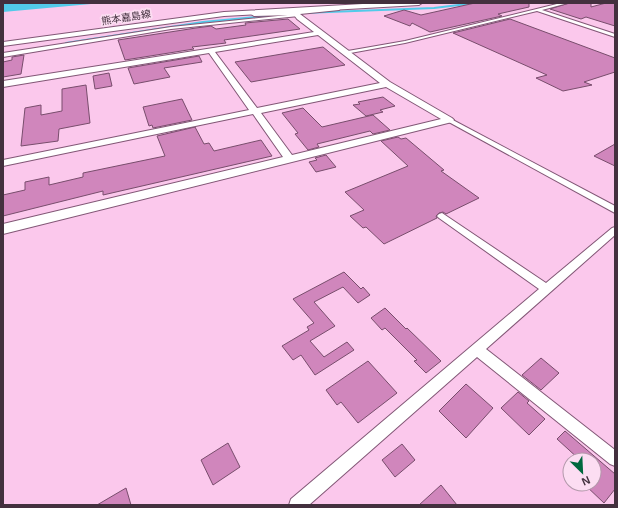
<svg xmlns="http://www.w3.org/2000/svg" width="618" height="508" viewBox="0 0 618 508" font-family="Arial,'Noto Sans JP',sans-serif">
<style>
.water{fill:#51cae9}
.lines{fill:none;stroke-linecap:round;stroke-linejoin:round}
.stream{stroke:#51cae9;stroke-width:2}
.building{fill:#d086bc;stroke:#784d6c}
.street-casing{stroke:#825776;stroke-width:2}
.secondary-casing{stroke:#825776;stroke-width:2}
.primary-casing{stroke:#825776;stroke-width:2}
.street{fill:#fff;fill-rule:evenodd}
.secondary{fill:#fff;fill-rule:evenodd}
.primary{fill:#fff;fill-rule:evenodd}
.labels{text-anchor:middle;stroke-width:3.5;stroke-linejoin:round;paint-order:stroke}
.far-street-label{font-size:10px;fill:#43303e;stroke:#fcddf2}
</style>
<rect width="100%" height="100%" fill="#fbc8ec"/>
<path class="water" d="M3 3H102L3 12Z"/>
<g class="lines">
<g class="stream">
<path d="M302 13 434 8 475 3"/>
<path d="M66 43 203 22 276 15"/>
</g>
</g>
<g class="building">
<path d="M475 3H529V7L498 14 502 16 430 32 412 23 410 26 384 16 404 10 421 15Z"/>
<path d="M569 3H591V7L606 3H615V26L586 17 581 19 550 9Z"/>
<path d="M288 19 300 29 224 40 226 43 192 47 194 49 125 60 118 40 196 28 211 26 216 29 246 25 245 23Z"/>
<path d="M510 19 615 58V72L584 82 592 85 563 91 536 78 547 75 453 33Z"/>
<path d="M323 47 345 65 251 82 235 62Z"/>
<path d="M24 55 21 74 3 77V62L12 60V57Z"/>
<path d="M199 56 202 62 164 68 170 77 134 84 128 68Z"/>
<path d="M109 73 112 86 95 89 93 76Z"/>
<path d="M86 85 90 123 59 129 58 141 21 146 25 108 41 105V115L62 111V89Z"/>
<path d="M383 97 395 106 380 110 383 112 366 116 353 105 360 104 358 102Z"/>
<path d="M182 99 192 120 153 128 152 125 149 126 143 107Z"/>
<path d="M303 108 322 127 373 115 390 130 373 134 370 131 317 144 319 147 308 150 295 134 298 133 282 113Z"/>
<path d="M195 127 204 144 209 143 214 151 261 140 272 156 103 195V191L3 216V195L25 190V182L49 177V185L83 177V173L165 156 157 136Z"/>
<path d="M398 137 401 139 406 138 444 170 441 171 479 198 446 214 443 212 439 213 436 216 437 218 384 244 366 227 363 228 350 216 364 210 345 192 408 166 381 141Z"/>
<path d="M615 144V166L594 156Z"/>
<path d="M326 155 336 167 316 172 309 162 317 160 315 158Z"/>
<path d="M344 272 361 289 363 287 370 295 358 303 343 287 314 302 335 326 310 341 324 357 347 342 354 350 315 375 301 355 293 360 282 346 309 330 307 327 314 323 293 299Z"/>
<path d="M385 308 406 329 407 328 441 361 426 373 414 361 417 360 385 328 382 330 371 318Z"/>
<path d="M541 358 559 373 541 390 522 375Z"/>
<path d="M368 361 397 393 358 423 341 402 337 405 326 390Z"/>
<path d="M466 384 493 408 466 438 439 411Z"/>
<path d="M518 392 529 401 527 403 545 419 529 435 501 408Z"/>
<path d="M565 431 615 474V489L604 503 584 484H594V460H580L557 439Z"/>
<path d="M228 443 240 467 213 485 201 460Z"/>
<path d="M402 444 415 460 395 477 382 460Z"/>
<path d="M441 485 457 505H419Z"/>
<path d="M126 488 131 505H97Z"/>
</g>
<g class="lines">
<g class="street-casing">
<g id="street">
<path d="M561 3H568L542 10 615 34V37L537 11 405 43 345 54 342 52 405 41Z"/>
<path d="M297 14 299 16 171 29 3 57V53L171 27Z"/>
<path d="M449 118 615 206V213L447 121 446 120Z"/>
<path d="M442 213 546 283 612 228 615 227V235L486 349 615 450V466L610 464 477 357 309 505H289L291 499 539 289 439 218 437 216 439 214Z"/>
</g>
</g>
<g class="secondary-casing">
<path id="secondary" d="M337 7 340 9 339 10 300 14 390 82 452 118 454 120 452 122 3 234V224L283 157 253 114 3 166V160L249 110 209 53 3 87V81L314 32 297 19 294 15 254 16 251 14 254 12 296 11ZM318 35 380 83 257 108 215 52ZM386 87 441 119 292 155 261 113Z"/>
</g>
<g class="primary-casing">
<path id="primary" d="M380 3H422L419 5 224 16 3 46V42L224 12Z"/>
</g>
<use href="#street" class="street"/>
<use href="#secondary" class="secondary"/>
<use href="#primary" class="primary"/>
</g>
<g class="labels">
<g class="far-street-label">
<text transform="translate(126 17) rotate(-9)" y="4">熊本嘉島線</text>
</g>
</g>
<rect width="618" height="508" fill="none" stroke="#43303e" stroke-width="8"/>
<g transform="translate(582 472) rotate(156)"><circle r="19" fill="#fcddf2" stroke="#b298aa"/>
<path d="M0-3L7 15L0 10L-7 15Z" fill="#00683e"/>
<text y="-6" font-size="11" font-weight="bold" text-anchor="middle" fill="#43303e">N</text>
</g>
</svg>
